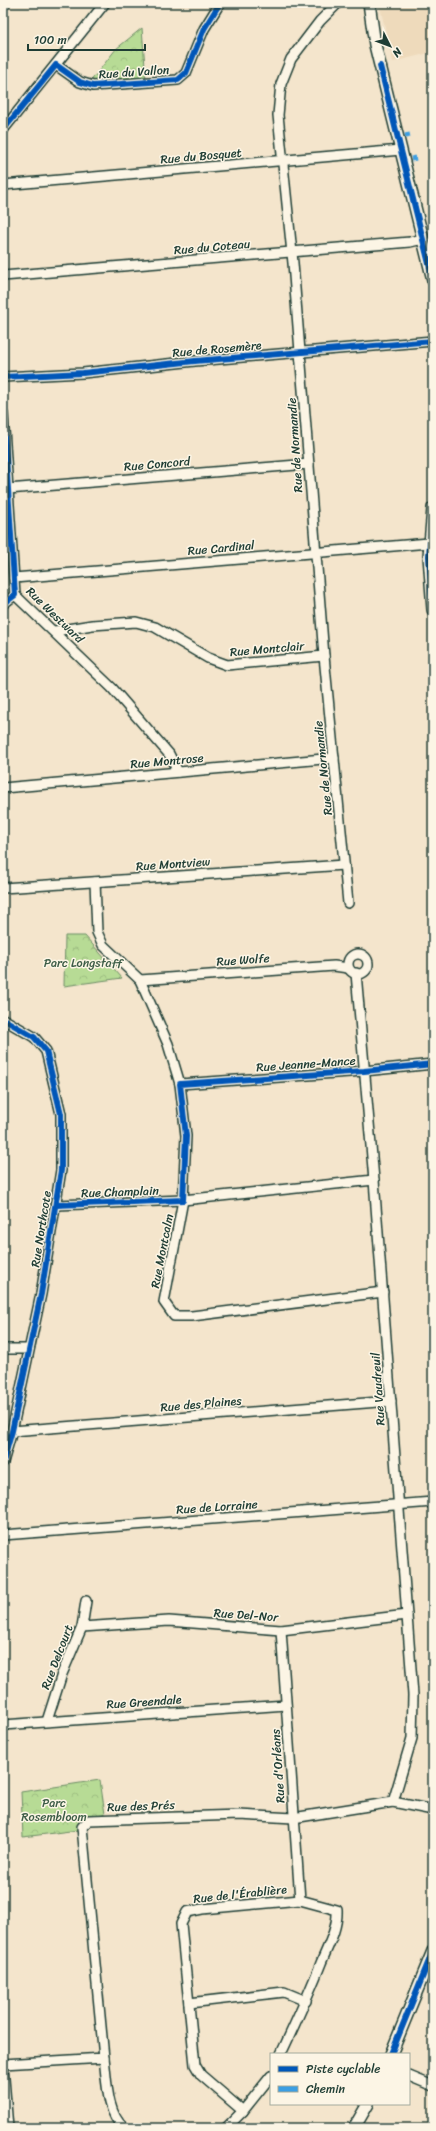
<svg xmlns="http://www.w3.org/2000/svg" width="436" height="2131" viewBox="0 0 436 2131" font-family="Sriracha,sans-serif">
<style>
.built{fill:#eedabb}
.forest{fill:url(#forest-crowns);stroke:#6b8c64}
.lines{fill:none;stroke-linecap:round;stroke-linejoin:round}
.minor-casing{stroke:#1f3d34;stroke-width:12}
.tertiary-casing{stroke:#1f3d34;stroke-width:14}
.minor{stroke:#fcf5e5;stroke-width:9}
.tertiary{stroke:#fcf5e5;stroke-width:11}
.rail-casing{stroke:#1f3d34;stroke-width:4}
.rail{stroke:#fcf5e5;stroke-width:2.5;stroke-dasharray:8;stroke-linecap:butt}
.quiet{stroke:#3c9ee2;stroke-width:5;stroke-dasharray:10 5;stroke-linecap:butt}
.cycleway-casing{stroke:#fcf5e5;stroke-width:8}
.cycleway{stroke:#0057b8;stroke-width:6}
.labels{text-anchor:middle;stroke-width:3;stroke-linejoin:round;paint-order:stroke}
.street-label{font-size:12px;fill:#1f3d34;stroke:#fcf5e5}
.park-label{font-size:12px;fill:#3d5d47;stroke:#fcf5e5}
</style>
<defs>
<pattern id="forest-crowns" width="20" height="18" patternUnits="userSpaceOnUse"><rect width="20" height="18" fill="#b7db95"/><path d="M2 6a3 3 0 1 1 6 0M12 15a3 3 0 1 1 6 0" fill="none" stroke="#9dbd81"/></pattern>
</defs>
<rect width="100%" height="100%" fill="#f4e5cc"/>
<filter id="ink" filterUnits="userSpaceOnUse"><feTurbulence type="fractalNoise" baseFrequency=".025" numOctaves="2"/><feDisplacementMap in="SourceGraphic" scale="8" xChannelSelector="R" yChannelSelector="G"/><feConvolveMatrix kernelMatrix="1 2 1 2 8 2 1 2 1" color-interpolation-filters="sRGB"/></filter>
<g filter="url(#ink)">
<path class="built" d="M381 3H433V52L393 62 380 7Z"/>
<g class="forest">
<path d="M142 28 146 80 90 82 116 49Z"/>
<path d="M65 936H85L122 978 64 986Z"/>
<path d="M100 1780 105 1814 79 1816 78 1830 23 1837 21 1792Z"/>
</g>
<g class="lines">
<g class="minor-casing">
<g id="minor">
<path d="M338 3 320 21 291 59 281 84 278 115 293 263 324 656 348 903"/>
<path d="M56 65 80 82 93 86 178 80 186 73 204 29 220 3"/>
<path d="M3 130 105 3"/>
<path d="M3 185 401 150"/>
<path d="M3 276 410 242 423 239"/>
<path d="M3 377 83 373 195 361 433 341"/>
<path d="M3 414 15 595 112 688 169 754 178 772"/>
<path d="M8 489 309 464"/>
<path d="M14 578 429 543"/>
<path d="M3 604 15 595"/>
<path d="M55 631 92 625 136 622 155 627 208 658 227 665 324 656"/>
<path d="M3 788 334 758"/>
<path d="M95 882 97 932 103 945 140 980 168 1044 180 1084 186 1136 183 1200 164 1302 174 1316H192L383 1292"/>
<path d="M3 888 344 865"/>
<circle cx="358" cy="964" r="10"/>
<path d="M356 973 374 1180 413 1695 412 1738 393 1802"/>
<path d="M140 980 334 966 348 968"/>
<path d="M3 1019 34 1037 46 1051 61 1114V1170L41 1294 12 1431 3 1462"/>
<path d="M180 1084 364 1071 433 1064"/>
<path d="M57 1205 183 1200 374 1180"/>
<path d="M3 1349H28"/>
<path d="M12 1431 391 1401"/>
<path d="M3 1535 433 1502"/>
<path d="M82 1627 169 1621 281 1630 407 1615"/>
<path d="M281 1630 300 1900"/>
<path d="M47 1721 62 1674 82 1627 86 1601"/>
<path d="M3 1725 286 1705"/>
<path d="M189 2003 284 1992 306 2001"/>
<path d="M104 2058C107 2079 106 2113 124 2128"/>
<path d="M3 2064 104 2058 82 1827 89 1820 239 1815 293 1818 393 1802 433 1810"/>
<path d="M3 2066 8 2128"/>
<path d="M409 2076 433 2086"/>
<path d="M243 2111 201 2075 195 2065 181 1924 187 1912 202 1909 300 1900 337 1910C338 1928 328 1946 321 1963 309 1994 295 2024 281 2054"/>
<path d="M226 2128 243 2111 271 2076"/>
</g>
</g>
<g class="tertiary-casing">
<g id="tertiary">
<path d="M369 3 375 45 433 280"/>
<path d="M433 508 429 556 433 610"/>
<path d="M391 2054 433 1951"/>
<path d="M354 2128 368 2104"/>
</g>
</g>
<use href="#minor" class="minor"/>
<use href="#tertiary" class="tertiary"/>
<g class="rail-casing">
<path id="rail" d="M3 12 10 3"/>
</g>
<use href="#rail" class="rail"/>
<g class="quiet">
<path d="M405 136 410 135"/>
<path d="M411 159 416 158"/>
</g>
<g class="cycleway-casing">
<g id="cycleway">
<path d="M380 66 433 280"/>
<path d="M3 130 56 65 80 82 93 86 178 80 186 73 204 29 220 3"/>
<path d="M3 377 83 373 195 361 433 341"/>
<path d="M3 414 15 595 3 604"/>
<path d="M433 508 429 556 433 610"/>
<path d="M3 1019 34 1037 46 1051 61 1114V1170L41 1294 12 1431 3 1462"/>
<path d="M57 1205 183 1200 186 1136 180 1084 364 1071 433 1064"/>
<path d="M391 2054 433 1951"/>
</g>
</g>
<use href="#cycleway" class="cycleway"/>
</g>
</g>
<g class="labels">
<g class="street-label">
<text transform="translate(134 72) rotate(-4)" y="4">Rue du Vallon</text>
<text transform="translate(201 156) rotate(-5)" y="4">Rue du Bosquet</text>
<text transform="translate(212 247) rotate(-5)" y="4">Rue du Coteau</text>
<text transform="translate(217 349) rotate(-5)" y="4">Rue de Rosemère</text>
<text transform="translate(295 445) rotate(-94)" y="4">Rue de Normandie</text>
<text transform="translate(157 464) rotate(-5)" y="4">Rue Concord</text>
<text transform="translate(221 548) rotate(-5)" y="4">Rue Cardinal</text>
<text transform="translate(55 615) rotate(44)" y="4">Rue Westward</text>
<text transform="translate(267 649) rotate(-5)" y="4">Rue Montclair</text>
<text transform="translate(167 761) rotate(-5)" y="4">Rue Montrose</text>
<text transform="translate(323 768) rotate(-96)" y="4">Rue de Normandie</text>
<text transform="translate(173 864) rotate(-4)" y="4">Rue Montview</text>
<text transform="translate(243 960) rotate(-4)" y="4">Rue Wolfe</text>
<text transform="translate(306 1064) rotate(-4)" y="4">Rue Jeanne-Mance</text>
<text transform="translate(120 1192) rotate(-2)" y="4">Rue Champlain</text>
<text transform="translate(41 1229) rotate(-81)" y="4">Rue Northcote</text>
<text transform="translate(162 1251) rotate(-79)" y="4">Rue Montcalm</text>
<text transform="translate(378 1389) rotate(-94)" y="4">Rue Vaudreuil</text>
<text transform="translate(201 1404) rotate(-5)" y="4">Rue des Plaines</text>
<text transform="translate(217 1507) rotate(-4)" y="4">Rue de Lorraine</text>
<text transform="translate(246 1615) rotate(4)" y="4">Rue Del-Nor</text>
<text transform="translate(57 1657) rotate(-69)" y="4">Rue Delcourt</text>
<text transform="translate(144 1702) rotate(-4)" y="4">Rue Greendale</text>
<text transform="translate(278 1766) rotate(-94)" y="4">Rue d'Orléans</text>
<text transform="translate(141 1806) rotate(-2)" y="4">Rue des Prés</text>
<text transform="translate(240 1894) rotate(-6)" y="4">Rue de l'Érablière</text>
</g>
<g class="park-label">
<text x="83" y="967">Parc Longstaff</text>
<text x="54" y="1807">Parc<tspan x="54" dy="14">Rosembloom</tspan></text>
</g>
</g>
<rect width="436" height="2131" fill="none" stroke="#fcf5e5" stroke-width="16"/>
<rect x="8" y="8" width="420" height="2115" fill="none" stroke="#1f3d34" stroke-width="1.5" filter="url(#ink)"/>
<rect x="270" y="2053" width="140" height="52" fill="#fcf5e5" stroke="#a4ab9e"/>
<rect x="278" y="2066" width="20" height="6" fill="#0057b8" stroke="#a4ab9e"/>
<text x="306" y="2073" font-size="12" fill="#1f3d34">Piste cyclable</text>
<rect x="278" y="2086" width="20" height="6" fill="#3c9ee2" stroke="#a4ab9e"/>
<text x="306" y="2093" font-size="12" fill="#1f3d34">Chemin</text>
<g transform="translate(390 46) rotate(132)" stroke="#fcf5e5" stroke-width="3" paint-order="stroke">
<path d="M0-3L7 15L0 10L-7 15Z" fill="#1f3d34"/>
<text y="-6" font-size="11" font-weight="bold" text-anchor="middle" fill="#1f3d34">N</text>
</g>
<path d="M28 44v6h117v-6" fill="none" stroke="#1f3d34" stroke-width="2"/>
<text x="34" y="44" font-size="12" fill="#1f3d34" stroke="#fcf5e5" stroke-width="3" paint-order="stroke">100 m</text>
</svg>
